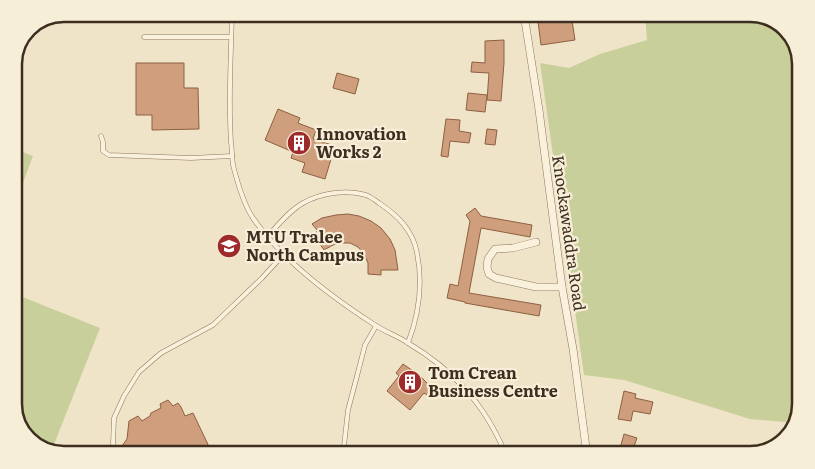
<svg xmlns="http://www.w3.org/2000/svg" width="815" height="469" viewBox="0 0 815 469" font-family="Literata,serif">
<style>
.green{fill:#c9cf9b}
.building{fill:#cf9f7d;stroke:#8d5f41}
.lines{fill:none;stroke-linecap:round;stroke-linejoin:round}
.lane-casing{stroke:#8d765c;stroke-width:5}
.street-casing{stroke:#8d765c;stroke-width:8}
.lane{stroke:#faf1dc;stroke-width:4}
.street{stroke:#faf1dc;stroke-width:7}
.labels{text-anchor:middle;stroke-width:4.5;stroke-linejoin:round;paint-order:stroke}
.poi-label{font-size:16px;font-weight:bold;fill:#3d2e20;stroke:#f7eed8;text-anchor:start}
.street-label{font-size:16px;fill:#3d2e20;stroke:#f7eed8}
.rim{fill:none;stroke:#3d2e20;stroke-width:2.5}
</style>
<rect width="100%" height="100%" fill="#f0e4c8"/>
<g class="green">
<path d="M645 14H750L775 20 801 62V404L796 423 750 419 624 380 584 375 540 63 569 68 600 54 647 40Z"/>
<path d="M14 149 33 156 14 207Z"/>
<path d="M20 296 100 328 51 452 40 449 14 408V311Z"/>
</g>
<g class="building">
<path d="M537 14H571L575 40 541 45Z"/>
<path d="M504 40V63L501 101 487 100 489 73 471 72 472 62 485 63V41Z"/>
<path d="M136 63H184V88H198L199 129 152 130V115H136Z"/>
<path d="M337 73 359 79 355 94 333 88Z"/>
<path d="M468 93 487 95 485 112 466 110Z"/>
<path d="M278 109 300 118 298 123 316 130 313 139 335 146 325 179 302 172 305 163 291 158 293 152 265 140Z"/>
<path d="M446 119 460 120 459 131 471 133 469 143 450 141 448 157 441 156Z"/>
<path d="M487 129 497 130 495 145 485 144Z"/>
<path d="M475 208 481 216 532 225 530 237 481 228 469 293 541 305 539 316 465 303V302L447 298 450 284 458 286 470 221 466 215Z"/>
<path d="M348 214 359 216 371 221 381 228 390 239 395 250 398 270H381V275L368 274V263L364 254 358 247 350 243H341L333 245 324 250 313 234 318 231 312 224 322 218 336 215Z"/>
<path d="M403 364 419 375 433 389 427 395 424 393 410 410 387 391 399 376 396 373Z"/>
<path d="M624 391 636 394 635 398 653 402 650 414 633 411 631 421 618 419Z"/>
<path d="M168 400 173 406 178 403 181 407 185 416 193 413 213 455H125L122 450V446L127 439 129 421 138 416 142 421 150 416 151 413 161 408 160 404Z"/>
<path d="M624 434 637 438 631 455 619 452Z"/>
</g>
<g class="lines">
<g class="lane-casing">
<g id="lane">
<path d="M232 14C231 57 228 100 231 142 232 150 232 158 233 165 237 181 244 205 253 218 281 259 333 298 375 325 385 332 398 336 408 343 428 355 449 371 464 388 482 407 496 431 506 455"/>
<path d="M144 37H231"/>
<path d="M101 136 103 142V151L109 155 191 158 232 156"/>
<path d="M267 237C278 225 289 211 303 203 321 193 347 189 366 195 371 197 375 200 379 203 397 215 413 230 417 253 423 283 419 314 408 343"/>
<path d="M115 455 113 444 114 418 124 396 139 372 161 353 213 325 262 278 284 254"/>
<path d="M343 455 348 410 357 376 365 345 376 326"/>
</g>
</g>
<g class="street-casing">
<g id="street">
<path d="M524 14 539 110 562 287 573 349 587 455"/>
<path d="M536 242 513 248 495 249 488 259 487 267 489 274 496 278 536 287H562"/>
</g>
</g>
<use href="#lane" class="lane"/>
<use href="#street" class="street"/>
</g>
<defs>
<g id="building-disc" transform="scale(1.25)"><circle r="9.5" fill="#9e2a2b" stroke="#f7eed8"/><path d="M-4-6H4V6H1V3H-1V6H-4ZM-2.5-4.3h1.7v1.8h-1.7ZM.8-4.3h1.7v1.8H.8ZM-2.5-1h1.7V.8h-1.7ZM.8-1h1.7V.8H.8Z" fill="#fff"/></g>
<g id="university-disc" transform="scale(1.25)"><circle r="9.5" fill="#9e2a2b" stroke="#f7eed8"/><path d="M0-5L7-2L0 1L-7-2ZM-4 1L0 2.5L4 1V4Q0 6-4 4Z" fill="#fff"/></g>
</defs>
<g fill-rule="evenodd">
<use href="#building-disc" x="299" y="143"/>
<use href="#university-disc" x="229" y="246"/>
<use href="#building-disc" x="410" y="382"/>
</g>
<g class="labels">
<g class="poi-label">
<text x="316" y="140">Innovation<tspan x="316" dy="18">Works 2</tspan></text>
<text x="246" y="243">MTU Tralee<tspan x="246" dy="18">North Campus</tspan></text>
<text x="428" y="379">Tom Crean<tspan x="428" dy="18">Business Centre</tspan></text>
</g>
<g class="street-label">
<text transform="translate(569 233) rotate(82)" y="6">Knockawaddra Road</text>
</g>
</g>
<path d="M0 0H815V469H0ZM64 22H750A42 42 0 0 1 792 64V404A42 42 0 0 1 750 446H64A42 42 0 0 1 22 404V64A42 42 0 0 1 64 22Z" fill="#f7eed8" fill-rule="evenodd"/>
<path class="rim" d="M64 22H750A42 42 0 0 1 792 64V404A42 42 0 0 1 750 446H64A42 42 0 0 1 22 404V64A42 42 0 0 1 64 22Z"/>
</svg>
